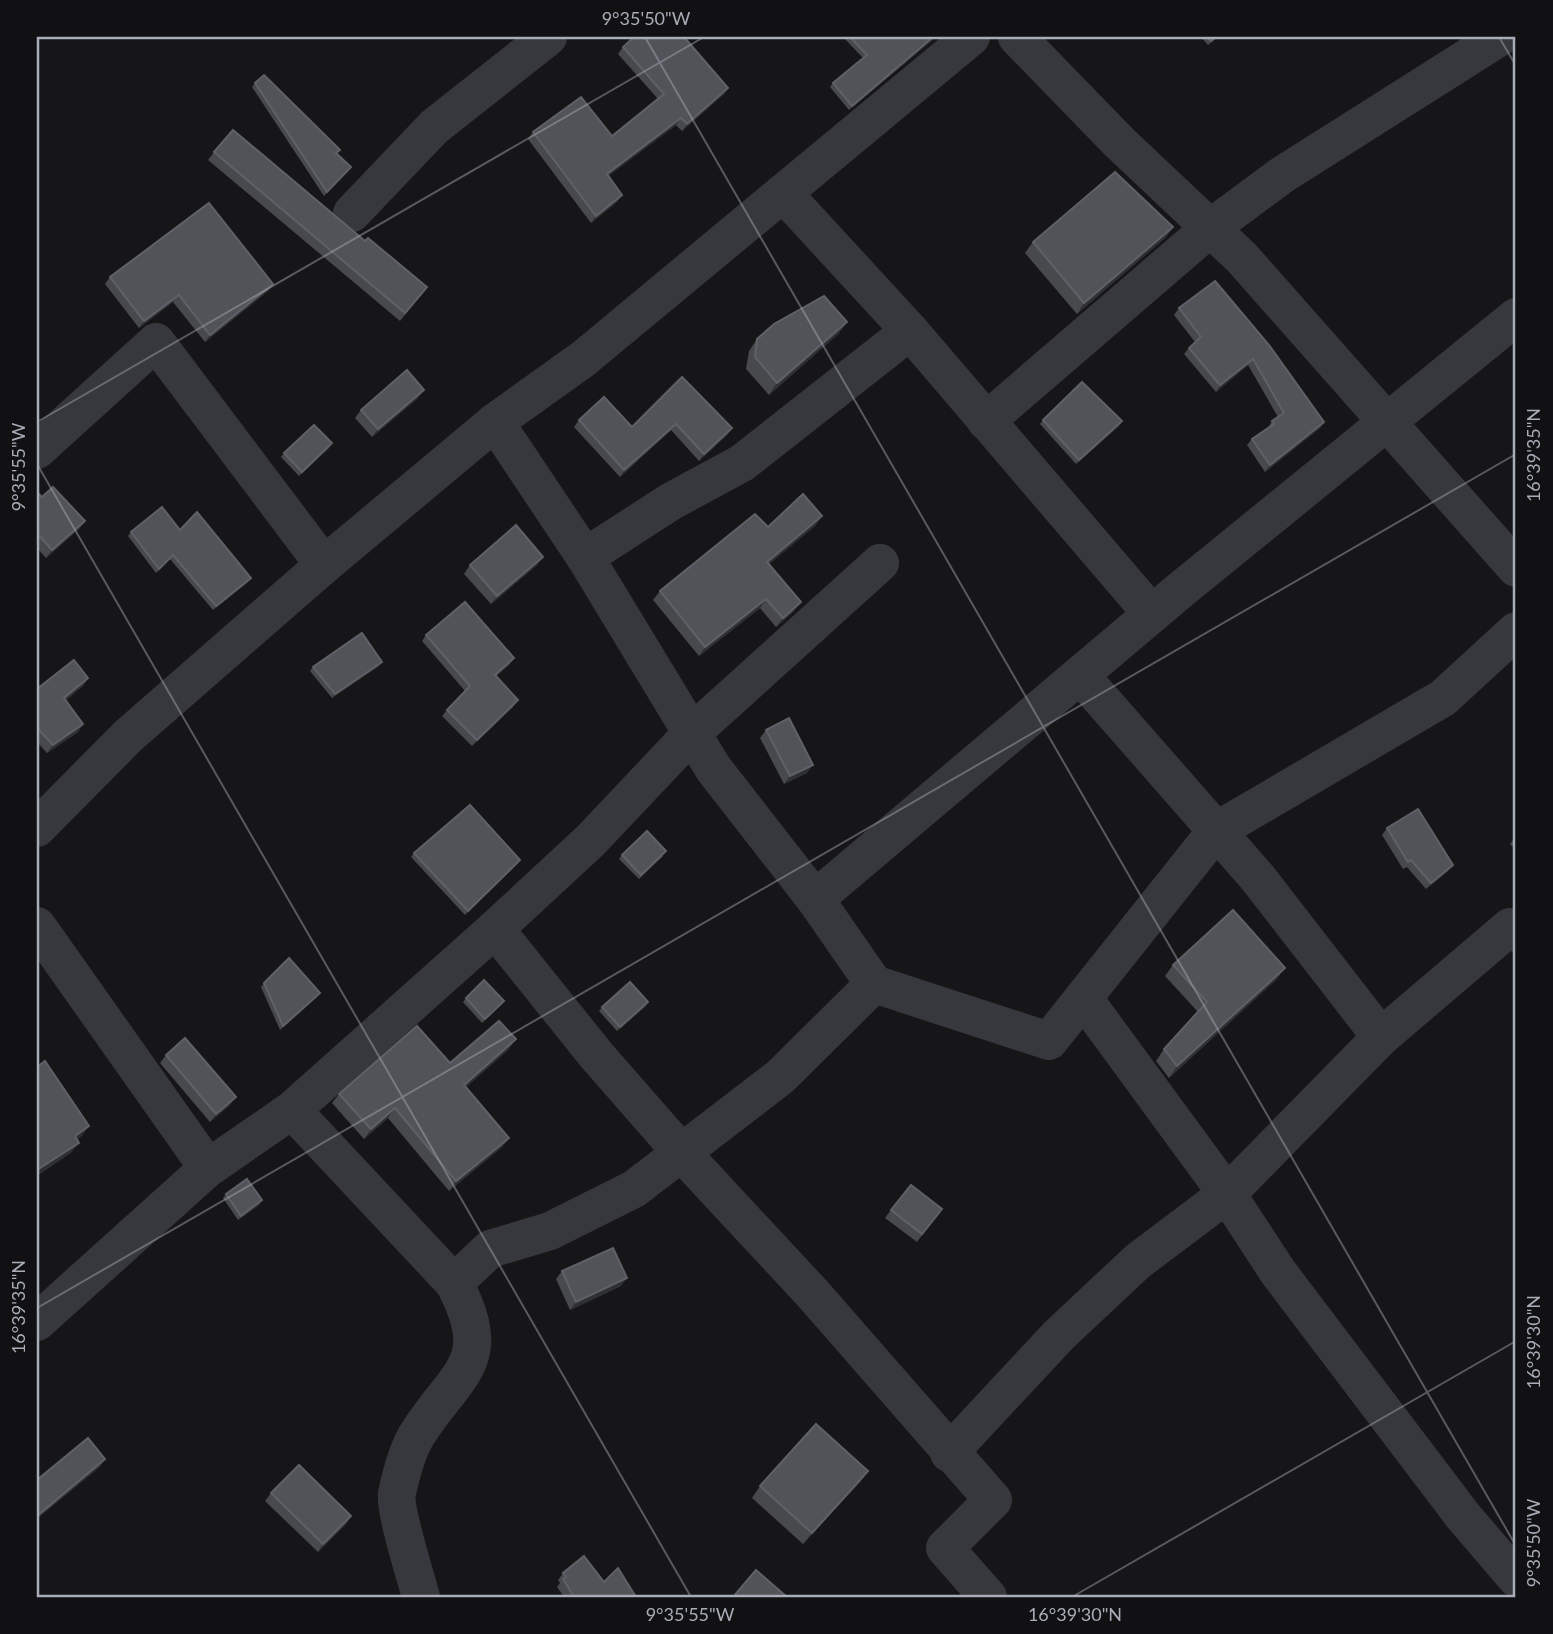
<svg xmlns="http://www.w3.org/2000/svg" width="1553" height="1634" viewBox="0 0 1553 1634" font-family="Lato,sans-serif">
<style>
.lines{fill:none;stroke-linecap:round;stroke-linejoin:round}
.minor{stroke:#37383d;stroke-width:38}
.wall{fill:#47494d}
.shaded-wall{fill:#2f3033}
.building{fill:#525359;stroke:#5f6168;stroke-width:2}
.ticks{fill:none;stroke:#a8adb8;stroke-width:2;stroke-opacity:0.45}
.neatline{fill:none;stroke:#a8adb8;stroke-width:2.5}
.ticks-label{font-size:18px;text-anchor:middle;fill:#a8adb8}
</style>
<rect width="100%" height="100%" fill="#161618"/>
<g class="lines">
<g class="minor">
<path d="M1017 37 1119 142 1242 258 1516 568"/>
<path d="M783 193 910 331 1152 614"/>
<path d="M352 213 434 127 548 37"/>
<path d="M986 421 1209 229 1282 175 1500 37"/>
<path d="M495 422 585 557 713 768 815 899 874 984 1049 1041 1216 831 1443 698 1516 631"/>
<path d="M37 450 156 342 324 565"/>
<path d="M585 557 670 502 742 463 910 331"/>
<path d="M1080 675 1257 877 1381 1037"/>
<path d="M37 828 128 736 324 565 495 422 583 359 971 37"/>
<path d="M815 899 1178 592 1516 317"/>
<path d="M37 926 208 1168"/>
<path d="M495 929 597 1056 681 1152 813 1294 993 1500 945 1548 988 1597"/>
<path d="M1084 999 1227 1194 1278 1272 1463 1516 1516 1578"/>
<path d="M292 1110 454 1283 490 1249 550 1231 634 1189 780 1077 874 984"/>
<path d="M37 1322 208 1168 292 1110 495 929 591 840 693 732 880 563"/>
<path d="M949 1453 1059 1335 1138 1261 1227 1194 1381 1037 1510 927 1516 933"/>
<path d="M421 1597C416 1578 394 1509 397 1493 401 1475 408 1448 418 1433 458 1371 496 1362 454 1283"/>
</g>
</g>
<g class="wall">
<path d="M843 37H936L849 110 830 87 833 83 863 58Z"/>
<path d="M1201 37H1218L1208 45Z"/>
<path d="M623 47 728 88 724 94 682 131 676 125 608 176 622 195 617 202 591 223 528 139 533 132 612 136 658 99 618 54Z"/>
<path d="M255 83 337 154 351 167 324 196 252 87Z"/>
<path d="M214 152 421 295 400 321 208 160Z"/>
<path d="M1173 227 1166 237 1077 314 1025 253 1033 242Z"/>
<path d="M110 277 273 284 268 291 205 342 173 302 139 328 105 284Z"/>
<path d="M1215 281 1324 422 1320 428 1265 472 1247 445 1252 439 1268 428 1272 421 1278 417 1248 365 1216 392 1184 354 1189 348 1195 342 1174 315 1179 308Z"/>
<path d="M847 322 838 334 769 395 746 369 749 351 757 339Z"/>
<path d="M682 377 732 428 727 435 699 461 671 430 620 477 574 427 579 420 632 427Z"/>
<path d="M418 398 372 437 355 418 361 410Z"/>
<path d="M1043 420 1119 426 1076 464 1040 424Z"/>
<path d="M332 443 329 448 299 476 281 457 284 453Z"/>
<path d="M37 492 42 497 85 521 79 529 46 558 37 548Z"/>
<path d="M816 525 769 564 794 611 776 627 760 608 699 656 653 600 660 591 768 527Z"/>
<path d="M180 530 248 582 213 610 170 559 156 573 128 536 131 532Z"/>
<path d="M543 557 537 565 491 604 464 574 470 565Z"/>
<path d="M426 635 510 664 496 676 513 707 472 746 442 716 447 710 465 691 422 641Z"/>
<path d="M379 666 332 698 310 671 313 667Z"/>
<path d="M88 678 83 686 66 700 83 724 78 732 47 753 37 742V689Z"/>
<path d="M766 730 807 773 784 784 760 738Z"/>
<path d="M1387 828 1453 865 1448 871 1426 889 1407 867 1403 869 1382 835Z"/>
<path d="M1516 836V850L1510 844Z"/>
<path d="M414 853 517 864 465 915 411 857Z"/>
<path d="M622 855 663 856 639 879 619 859Z"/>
<path d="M1173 965 1277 979 1169 1078 1156 1061 1164 1049 1198 1012 1165 976Z"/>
<path d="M264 983 317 997 280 1030 261 987Z"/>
<path d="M466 998 501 1005 482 1023 463 1002Z"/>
<path d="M646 1006 617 1031 599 1011 602 1007Z"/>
<path d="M509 1049 466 1087 509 1138 502 1147 449 1191 388 1118 364 1139 332 1103 339 1094 450 1063Z"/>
<path d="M166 1055 230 1105 210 1122 160 1063Z"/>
<path d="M226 1194 262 1200 259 1205 238 1220 223 1198Z"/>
<path d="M942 1209 917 1242 885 1218 891 1210Z"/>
<path d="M562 1271 621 1286 570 1310 556 1279Z"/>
<path d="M868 1471 860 1482 803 1544 752 1498 760 1486Z"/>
<path d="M271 1493 351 1516 346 1524 318 1552 265 1501Z"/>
<path d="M563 1573 604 1582 636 1597H564L557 1587 560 1583 558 1580Z"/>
</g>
<g class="shaded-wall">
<path d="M933 37H936L849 110 852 106Z"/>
<path d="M728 88 724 94 682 131 687 124Z"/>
<path d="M681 118 676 125 602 181 607 174Z"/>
<path d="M622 195 617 202 591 223 596 216Z"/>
<path d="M1173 227 1166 237 1077 314 1084 303Z"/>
<path d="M273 284 268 291 205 342 210 335Z"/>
<path d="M179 295 173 302 139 328 144 321Z"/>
<path d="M847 322 838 334 769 395 777 383Z"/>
<path d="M1253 359 1248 365 1216 392 1220 385Z"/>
<path d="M424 390 418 398 372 437 378 429Z"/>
<path d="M1122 421 1119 426 1076 464 1079 460Z"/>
<path d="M1324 422 1320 428 1265 472 1270 465Z"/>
<path d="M676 424 671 430 620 477 624 470Z"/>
<path d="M732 428 727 435 699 461 704 454Z"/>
<path d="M332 443 329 448 299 476 302 472Z"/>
<path d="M822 516 816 525 761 571 767 562Z"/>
<path d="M85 521 79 529 46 558 52 550Z"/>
<path d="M543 557 537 565 491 604 497 596Z"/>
<path d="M251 578 248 582 213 610 216 606Z"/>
<path d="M766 599 760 608 699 656 705 647Z"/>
<path d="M801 602 794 611 776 627 783 618Z"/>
<path d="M514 658 510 664 491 681 495 675Z"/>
<path d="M382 662 379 666 332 698 335 694Z"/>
<path d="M88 678 83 686 59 706 64 698Z"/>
<path d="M518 700 513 707 472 746 477 740Z"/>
<path d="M83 724 78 732 47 753 53 745Z"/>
<path d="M813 765 807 773 784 784 790 776Z"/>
<path d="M520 860 517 864 465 915 468 911Z"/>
<path d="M1453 865 1448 871 1426 889 1431 883Z"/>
<path d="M1285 968 1277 979 1169 1078 1177 1066Z"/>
<path d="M320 993 317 997 280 1030 283 1026Z"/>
<path d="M648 1002 646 1006 617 1031 620 1027Z"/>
<path d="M516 1039 509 1049 457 1095 464 1085Z"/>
<path d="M236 1097 230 1105 210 1122 216 1114Z"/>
<path d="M395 1108 388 1118 364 1139 371 1129Z"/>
<path d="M89 1126 82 1136 67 1147 75 1136Z"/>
<path d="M509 1138 502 1147 449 1191 456 1181Z"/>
<path d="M79 1143 71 1153 37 1176V1170Z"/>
<path d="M262 1200 259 1205 238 1220 241 1216Z"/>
<path d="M627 1278 621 1286 570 1310 576 1302Z"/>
<path d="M105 1459 100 1467 37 1519V1516Z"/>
<path d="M868 1471 860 1482 803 1544 812 1533Z"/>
<path d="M351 1516 346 1524 318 1552 323 1544Z"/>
</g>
<g class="building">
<path d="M634 37H684L728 88 687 124 681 118 607 174 622 195 596 216 533 132 581 97 612 136 664 94 623 47Z"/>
<path d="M850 37H933L852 106 833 83 867 55Z"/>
<path d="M1207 37H1216L1211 41Z"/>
<path d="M264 75 340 150 336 153 351 167 327 192 255 83Z"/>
<path d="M233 130 365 241 368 238 427 287 405 313 214 152Z"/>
<path d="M1115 172 1173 227 1084 303 1033 242Z"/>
<path d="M209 203 273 284 210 335 179 295 144 321 110 277Z"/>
<path d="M1215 281 1269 345 1324 422 1270 465 1252 439 1274 424 1272 421 1284 413 1253 359 1220 385 1189 348 1201 337 1179 308Z"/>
<path d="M824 296 847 322 777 383 755 357 757 339 774 324Z"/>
<path d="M407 370 424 390 378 429 361 410Z"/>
<path d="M682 377 732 428 704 454 676 424 624 470 579 420 604 397 632 427Z"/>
<path d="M1082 382 1122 421 1079 460 1043 420Z"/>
<path d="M314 425 332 443 302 472 284 453Z"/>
<path d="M53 487 85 521 52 550 37 533V492L42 497Z"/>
<path d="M803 494 822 516 767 562 801 602 783 618 766 599 705 647 660 591 755 514 768 527Z"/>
<path d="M162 507 180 530 197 512 251 578 216 606 173 555 159 569 131 532Z"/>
<path d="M516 525 543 557 497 596 470 565Z"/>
<path d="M465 602 514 658 495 675 518 700 477 740 447 710 470 686 426 635Z"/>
<path d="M362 633 382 662 335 694 313 667Z"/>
<path d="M74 660 88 678 64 698 83 724 53 745 37 728V689Z"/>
<path d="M789 718 813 765 790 776 766 730Z"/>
<path d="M470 805 520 860 468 911 414 853Z"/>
<path d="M1418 809 1453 865 1431 883 1411 860 1408 862 1387 828Z"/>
<path d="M647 831 666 851 641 875 622 855Z"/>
<path d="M1233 910 1285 968 1177 1066 1164 1049 1207 1002 1173 965Z"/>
<path d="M289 958 320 993 283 1026 264 983Z"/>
<path d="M484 980 504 1001 485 1019 466 998Z"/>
<path d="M630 982 648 1002 620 1027 602 1007Z"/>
<path d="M499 1021 516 1039 464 1085 509 1138 456 1181 395 1108 371 1129 339 1094 417 1026 450 1063Z"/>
<path d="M185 1038 236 1097 216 1114 166 1055Z"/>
<path d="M45 1061 89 1126 75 1136 79 1143 37 1170V1067Z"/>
<path d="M247 1179 262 1200 241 1216 226 1194Z"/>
<path d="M911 1185 942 1209 922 1234 891 1210Z"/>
<path d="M613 1248 627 1278 576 1302 562 1271Z"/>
<path d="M816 1424 868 1471 812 1533 760 1486Z"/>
<path d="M88 1438 105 1459 37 1516V1480Z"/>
<path d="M299 1465 351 1516 323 1544 271 1493Z"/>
<path d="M584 1556 604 1582 618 1568 636 1597H574L563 1579 566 1577 563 1573Z"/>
<path d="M756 1570 787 1597H736L734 1596Z"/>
</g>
<path class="ticks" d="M645 37 1516 1546M1499 37 1516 66M37 422 704 37M37 464 691 1597M37 1308 1516 454M1072 1597 1516 1341"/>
<rect width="1553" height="1634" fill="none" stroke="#111113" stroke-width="77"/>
<rect x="38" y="38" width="1476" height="1558" class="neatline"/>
<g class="ticks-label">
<text x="646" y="25">9°35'50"W</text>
<text transform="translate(1534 455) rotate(-90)" y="6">16°39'35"N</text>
<text transform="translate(19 467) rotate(-90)" y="6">9°35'55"W</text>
<text transform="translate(19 1307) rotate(-90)" y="6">16°39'35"N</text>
<text transform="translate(1534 1342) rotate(-90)" y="6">16°39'30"N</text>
<text transform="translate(1534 1543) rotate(-90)" y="6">9°35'50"W</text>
<text x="690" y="1621">9°35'55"W</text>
<text x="1075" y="1621">16°39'30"N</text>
</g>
</svg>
